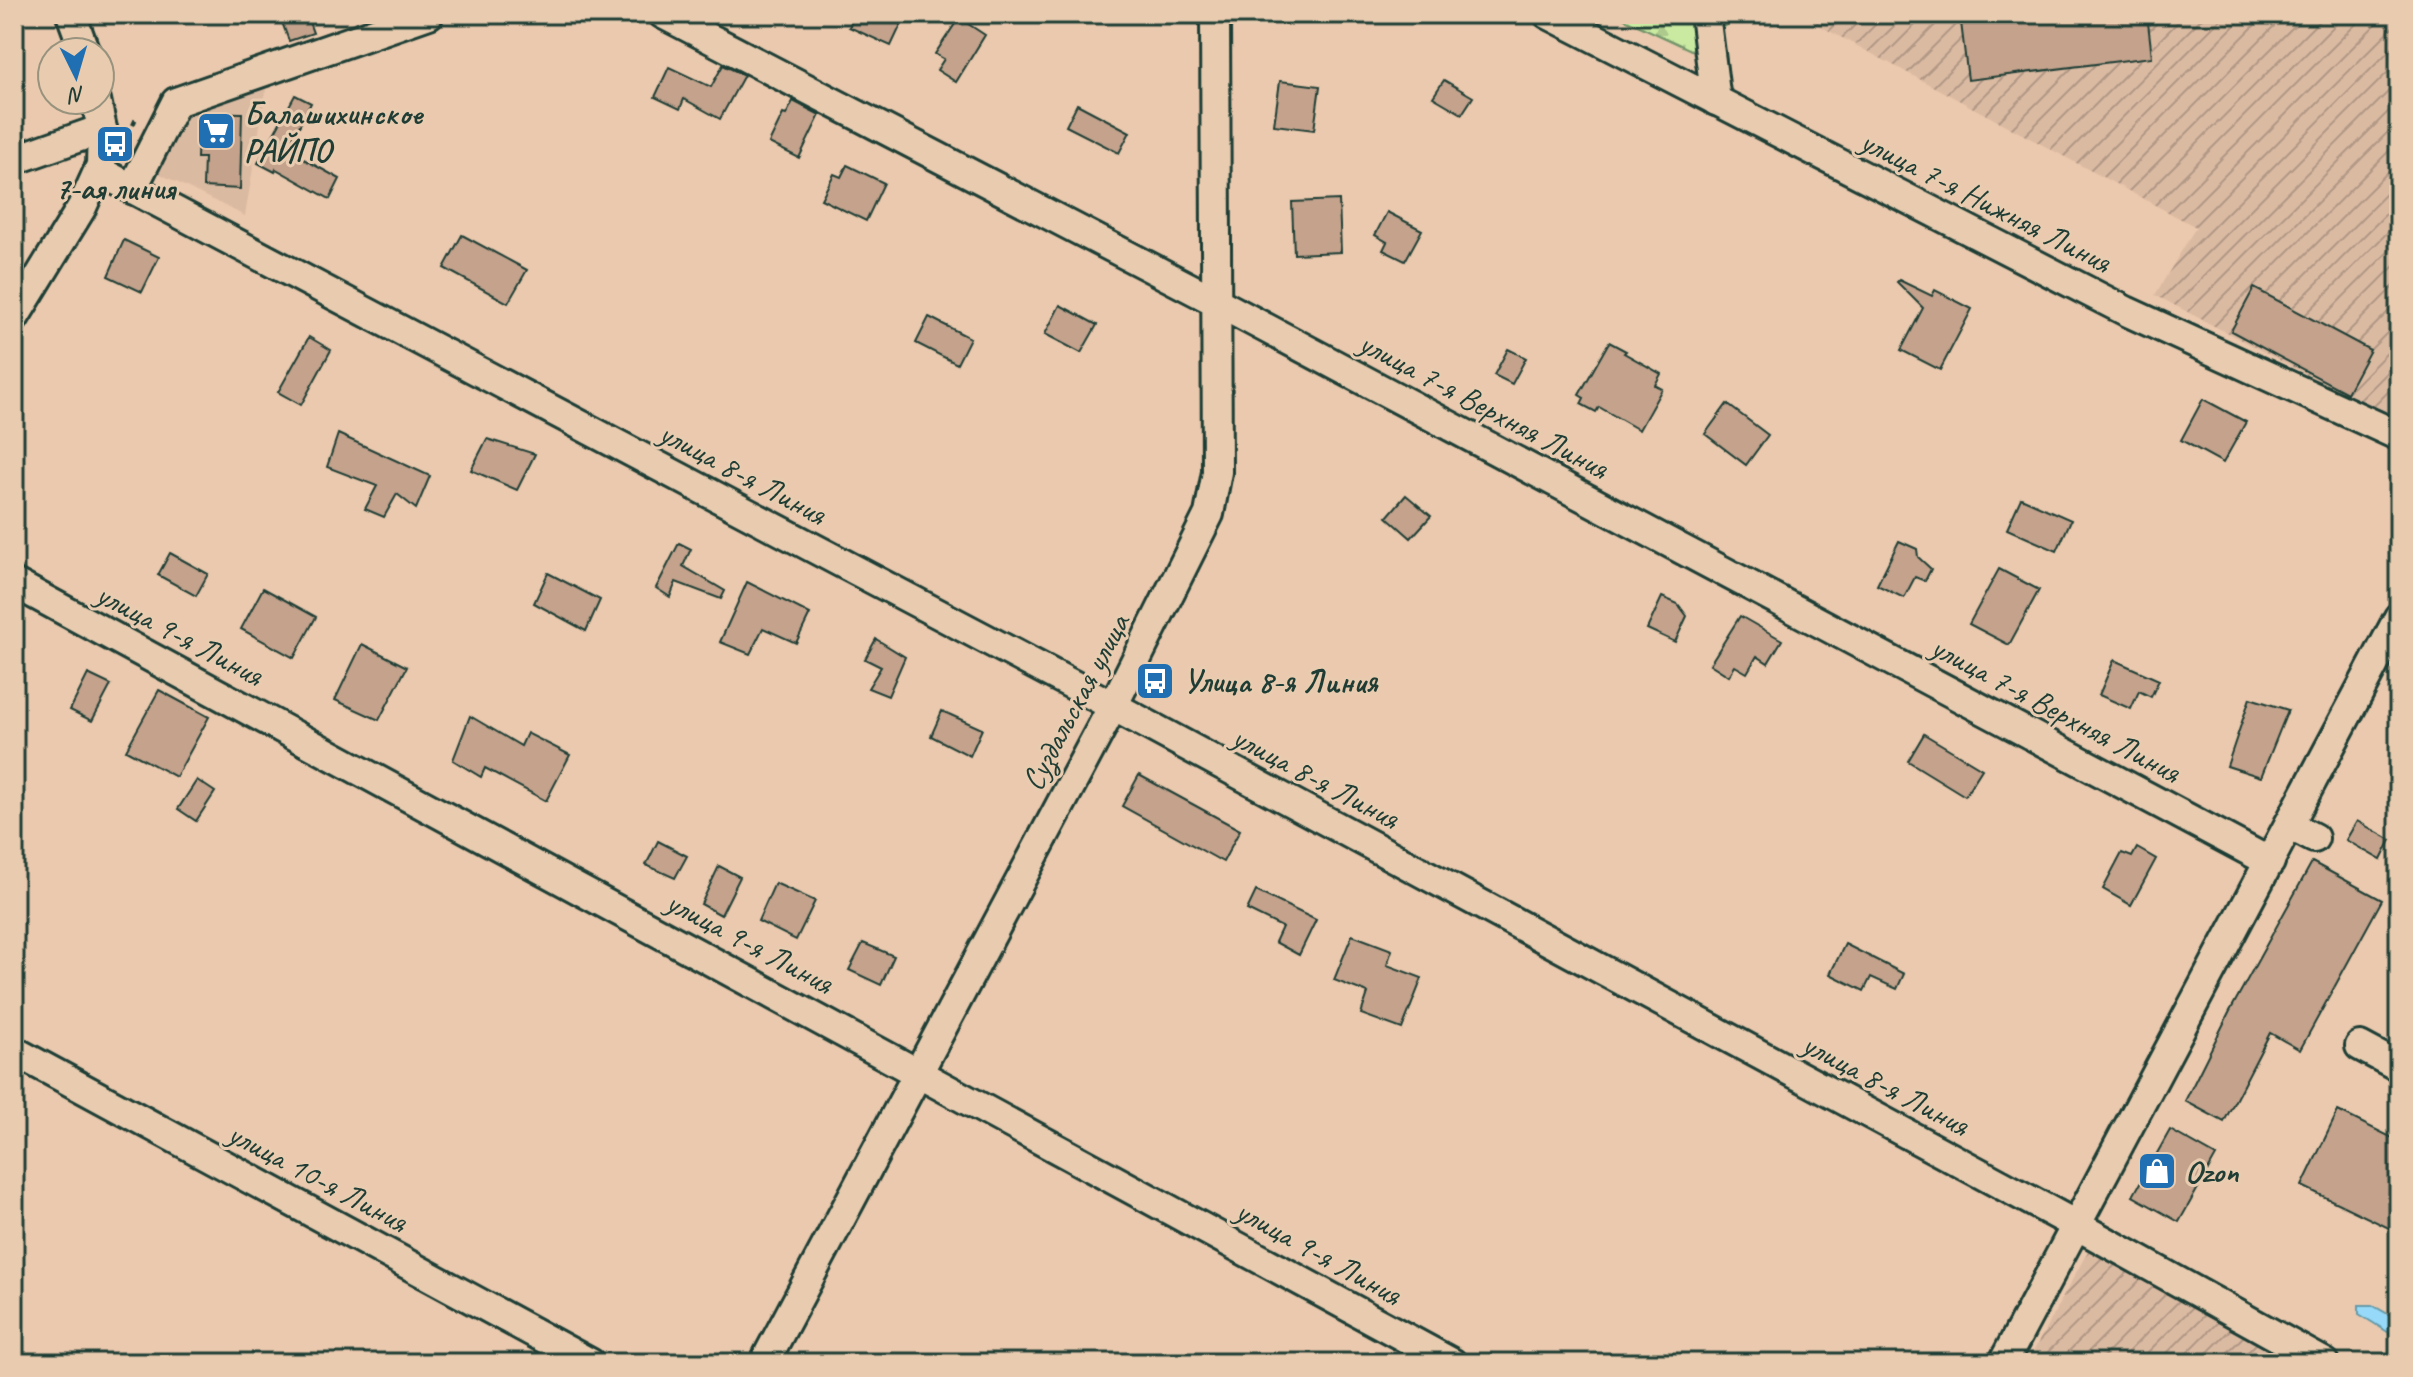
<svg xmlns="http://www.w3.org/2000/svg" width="2413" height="1377" viewBox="0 0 2413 1377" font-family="Caveat,sans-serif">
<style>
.built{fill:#dbbaa2}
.industrial{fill:url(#industrial-furrows)}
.forest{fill:url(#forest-firs);stroke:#74946b;stroke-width:2}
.water{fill:#96d9f8;stroke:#669baa;stroke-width:2}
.building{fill:#c4a28c;stroke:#1f3d34;stroke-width:2}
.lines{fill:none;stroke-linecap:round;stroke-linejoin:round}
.minor-casing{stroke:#1f3d34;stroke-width:34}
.path{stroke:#1f3d34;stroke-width:4;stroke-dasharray:6 6;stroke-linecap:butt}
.minor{stroke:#e9ccb0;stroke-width:28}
.labels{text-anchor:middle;stroke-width:6;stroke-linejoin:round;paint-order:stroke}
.poi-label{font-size:32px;font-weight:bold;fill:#1f3d34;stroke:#e9ccb0;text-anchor:start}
.street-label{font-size:32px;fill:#1f3d34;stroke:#e9ccb0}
</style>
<defs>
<pattern id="industrial-furrows" width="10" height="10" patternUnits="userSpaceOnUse" patternTransform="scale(2)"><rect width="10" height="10" fill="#dbbaa2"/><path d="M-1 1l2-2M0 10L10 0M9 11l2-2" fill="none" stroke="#b19885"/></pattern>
<pattern id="forest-firs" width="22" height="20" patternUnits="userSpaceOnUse" patternTransform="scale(2)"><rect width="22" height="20" fill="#caeaa2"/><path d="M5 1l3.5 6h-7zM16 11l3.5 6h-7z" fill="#adca8c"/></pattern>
</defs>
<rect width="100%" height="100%" fill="#ebc9ae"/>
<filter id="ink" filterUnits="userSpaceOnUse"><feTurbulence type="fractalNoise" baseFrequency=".0125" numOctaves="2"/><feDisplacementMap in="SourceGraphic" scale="16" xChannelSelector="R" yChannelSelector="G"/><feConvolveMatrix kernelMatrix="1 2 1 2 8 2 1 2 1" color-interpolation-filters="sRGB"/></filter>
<g filter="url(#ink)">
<path class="built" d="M266 89 245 216 158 173 182 112Z"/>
<g class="industrial">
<path d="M1806 14H2395L2399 19V423L2155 295 2196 227 1805 18Z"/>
<path d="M2088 1251 2301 1363H2027Z"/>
</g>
<path class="forest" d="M1614 14H1736L1737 18 1691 50Z"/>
<path class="water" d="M2359 1305H2372L2388 1314 2399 1317V1339L2359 1314Z"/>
<g class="building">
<path d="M279 14H306L313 33 289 41Z"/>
<path d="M855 14H906L891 46 849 27Z"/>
<path d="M1960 14H2147L2152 57 1968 80Z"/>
<path d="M959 18 985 35 956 82 937 70 944 59 935 54Z"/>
<path d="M723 65 744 75 720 119 684 99 680 109 655 97 669 67 711 87Z"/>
<path d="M1444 80 1473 97 1462 114 1433 97Z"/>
<path d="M1280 81 1320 86 1314 130 1274 125Z"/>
<path d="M295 95 311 103 287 150 340 179 330 199 276 169 275 172 258 163Z"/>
<path d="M793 101 820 115 799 158 769 143 783 114 786 115Z"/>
<path d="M1077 104 1130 132 1119 153 1066 126Z"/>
<path d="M199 112 242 113 240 189 203 187 204 158H197Z"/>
<path d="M847 165 884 183 866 221 821 199 834 174 841 177Z"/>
<path d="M1339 200 1341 252 1294 254 1292 202Z"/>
<path d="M1387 212 1422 230 1405 261 1383 250 1387 242 1375 235Z"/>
<path d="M462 235 527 270 508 303 444 268Z"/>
<path d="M124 240 159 257 142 292 108 276Z"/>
<path d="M1899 280 1932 296 1935 290 1972 309 1940 370 1901 350 1923 308 1897 282Z"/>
<path d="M2254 288 2370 350 2347 393 2231 331Z"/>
<path d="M1060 305 1097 325 1081 353 1045 334Z"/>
<path d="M929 317 970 338 957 364 916 343Z"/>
<path d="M309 337 331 350 301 405 278 392Z"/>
<path d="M1609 342 1626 351 1624 353 1661 374 1655 385 1662 389 1639 430 1599 407 1596 412 1581 404 1584 398 1579 395Z"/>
<path d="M1508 349 1526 358 1512 384 1494 375Z"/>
<path d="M2203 399 2246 422 2223 463 2181 440Z"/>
<path d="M1727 404 1768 435 1746 465 1705 434Z"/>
<path d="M338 434 430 476 416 509 397 494 384 517 365 509 377 486 327 467Z"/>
<path d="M487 439 535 454 517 490 471 470Z"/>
<path d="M1406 495 1431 516 1411 538 1387 517Z"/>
<path d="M2021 498 2071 520 2057 551 2007 529Z"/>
<path d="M1899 541 1917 549 1918 557 1931 569 1925 581 1915 577 1904 598 1877 585Z"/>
<path d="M679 543 691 549 683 566 725 591 721 599 676 582 670 597 656 588Z"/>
<path d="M170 553 208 574 196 596 158 575Z"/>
<path d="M1999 569 2039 590 2009 645 1969 624Z"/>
<path d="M548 573 600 600 586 631 534 603Z"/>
<path d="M747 582 810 614 796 643 763 628 750 654 720 642Z"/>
<path d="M263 588 316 617 294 658 241 629Z"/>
<path d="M1662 597 1678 604 1687 616 1675 642 1647 629Z"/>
<path d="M1740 616 1782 640 1768 663 1757 656 1747 673 1735 666 1729 676 1710 664Z"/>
<path d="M876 639 905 657 888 696 868 688 881 667 865 659Z"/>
<path d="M362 644 407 667 379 720 335 700Z"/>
<path d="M2114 660 2159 680 2151 697 2139 691 2131 709 2099 695Z"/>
<path d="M88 674 111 685 92 721 70 710Z"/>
<path d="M159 690 209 717 176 777 126 750Z"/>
<path d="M2250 698 2288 710 2261 777 2227 766Z"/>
<path d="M942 711 982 729 970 756 931 736Z"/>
<path d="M470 716 521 746 527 733 570 755 546 801 485 768 481 777 453 760Z"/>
<path d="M1924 734 1982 769 1965 796 1908 761Z"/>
<path d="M1139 775 1240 830 1223 862 1122 806Z"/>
<path d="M197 780 215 792 196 821 178 809Z"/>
<path d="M2357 821 2391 840 2381 860 2346 840Z"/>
<path d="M658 841 687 856 675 878 646 865Z"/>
<path d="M2137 848 2156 859 2131 905 2103 889 2122 853 2132 857Z"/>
<path d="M2312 862 2382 900 2300 1050 2270 1033 2224 1122 2185 1101 2230 1011Z"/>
<path d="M719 866 740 877 721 915 701 904Z"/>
<path d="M775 883 815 901 796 940 758 921Z"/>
<path d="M1256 891 1316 920 1299 955 1275 942 1282 927 1247 910Z"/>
<path d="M1352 935 1392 950 1387 965 1422 978 1402 1029 1361 1014 1368 993 1334 980Z"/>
<path d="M863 943 894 956 881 985 849 970Z"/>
<path d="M1845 944 1904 974 1897 989 1871 977 1864 991 1830 974Z"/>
<path d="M2338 1111 2399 1141V1233L2302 1186Z"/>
<path d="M2170 1130 2216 1156 2179 1222 2133 1196Z"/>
</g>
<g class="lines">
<g class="minor-casing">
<g id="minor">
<path d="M71 14 85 52"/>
<path d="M663 14 1215 301 2270 862"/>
<path d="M1548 14 2126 311 2399 436"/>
<path d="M1705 14 1716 101"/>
<path d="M14 160 102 129"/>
<path d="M99 171 1113 706 2076 1225 2325 1363"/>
<path d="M132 189 176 102 429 14"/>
<path d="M14 318 82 207 101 165 102 129 96 100"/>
<path d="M14 583 1452 1363"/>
<path d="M2289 825 2314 838"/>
<path d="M2360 1046 2399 1067"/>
<path d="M14 1051 590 1363"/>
<path d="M764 1363 1113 706 1209 514 1217 472 1215 14"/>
<path d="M2003 1363 2399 617"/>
</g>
</g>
<path class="path" d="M128 136 137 116"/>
<use href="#minor" class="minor"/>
</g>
</g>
<defs>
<g id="supermarket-square" transform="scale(2)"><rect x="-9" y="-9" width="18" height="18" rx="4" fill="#1f6fb2" stroke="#e9ccb0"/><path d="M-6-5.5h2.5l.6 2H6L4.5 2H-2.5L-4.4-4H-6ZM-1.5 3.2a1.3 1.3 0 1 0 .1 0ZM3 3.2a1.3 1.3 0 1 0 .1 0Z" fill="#fff"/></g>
<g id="bus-square" transform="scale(2)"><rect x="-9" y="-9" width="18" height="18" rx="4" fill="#1f6fb2" stroke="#e9ccb0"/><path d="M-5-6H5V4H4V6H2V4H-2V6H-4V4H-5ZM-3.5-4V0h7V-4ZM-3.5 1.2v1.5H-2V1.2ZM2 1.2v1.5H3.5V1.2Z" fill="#fff"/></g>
<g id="shop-square" transform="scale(2)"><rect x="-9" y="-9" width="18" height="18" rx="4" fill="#1f6fb2" stroke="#e9ccb0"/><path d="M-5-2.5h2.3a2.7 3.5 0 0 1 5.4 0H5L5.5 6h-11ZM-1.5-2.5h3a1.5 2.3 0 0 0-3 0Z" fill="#fff"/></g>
</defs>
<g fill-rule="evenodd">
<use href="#supermarket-square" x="216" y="131"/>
<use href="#bus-square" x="115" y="144"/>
<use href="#bus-square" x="1155" y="681"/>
<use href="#shop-square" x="2157" y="1171"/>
</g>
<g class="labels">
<g class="poi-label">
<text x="244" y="124">Балашихинское<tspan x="244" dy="37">РАЙПО</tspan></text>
<text x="115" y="199" text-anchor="middle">7-ая линия</text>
<text x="1183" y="692">Улица 8-я Линия</text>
<text x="2185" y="1182">Ozon</text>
</g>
<g class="street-label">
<text transform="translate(1986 201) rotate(27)" y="11">улица 7-я Нижняя Линия</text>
<text transform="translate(1484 405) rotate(28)" y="11">улица 7-я Верхняя Линия</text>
<text transform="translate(743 473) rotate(28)" y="11">улица 8-я Линия</text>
<text transform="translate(180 634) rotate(28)" y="11">улица 9-я Линия</text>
<text transform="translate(1075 702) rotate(-62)" y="11">Суздальская улица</text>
<text transform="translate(2056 709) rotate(28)" y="11">улица 7-я Верхняя Линия</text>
<text transform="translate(1316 777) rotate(28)" y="11">улица 8-я Линия</text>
<text transform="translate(750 942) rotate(28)" y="11">улица 9-я Линия</text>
<text transform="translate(1886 1084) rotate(28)" y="11">улица 8-я Линия</text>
<text transform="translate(318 1177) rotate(28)" y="11">улица 10-я Линия</text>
<text transform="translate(1319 1252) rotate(29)" y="11">улица 9-я Линия</text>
</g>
</g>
<rect width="2413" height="1377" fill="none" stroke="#e9ccb0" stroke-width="48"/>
<rect x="24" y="24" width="2365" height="1329" fill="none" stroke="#1f3d34" stroke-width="3" filter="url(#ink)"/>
<g transform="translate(76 76) rotate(175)"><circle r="38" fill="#e9ccb0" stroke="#98937e" stroke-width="2"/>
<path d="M0-6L14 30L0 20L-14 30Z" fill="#1f6fb2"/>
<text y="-12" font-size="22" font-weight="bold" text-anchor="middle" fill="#1f3d34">N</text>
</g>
</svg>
